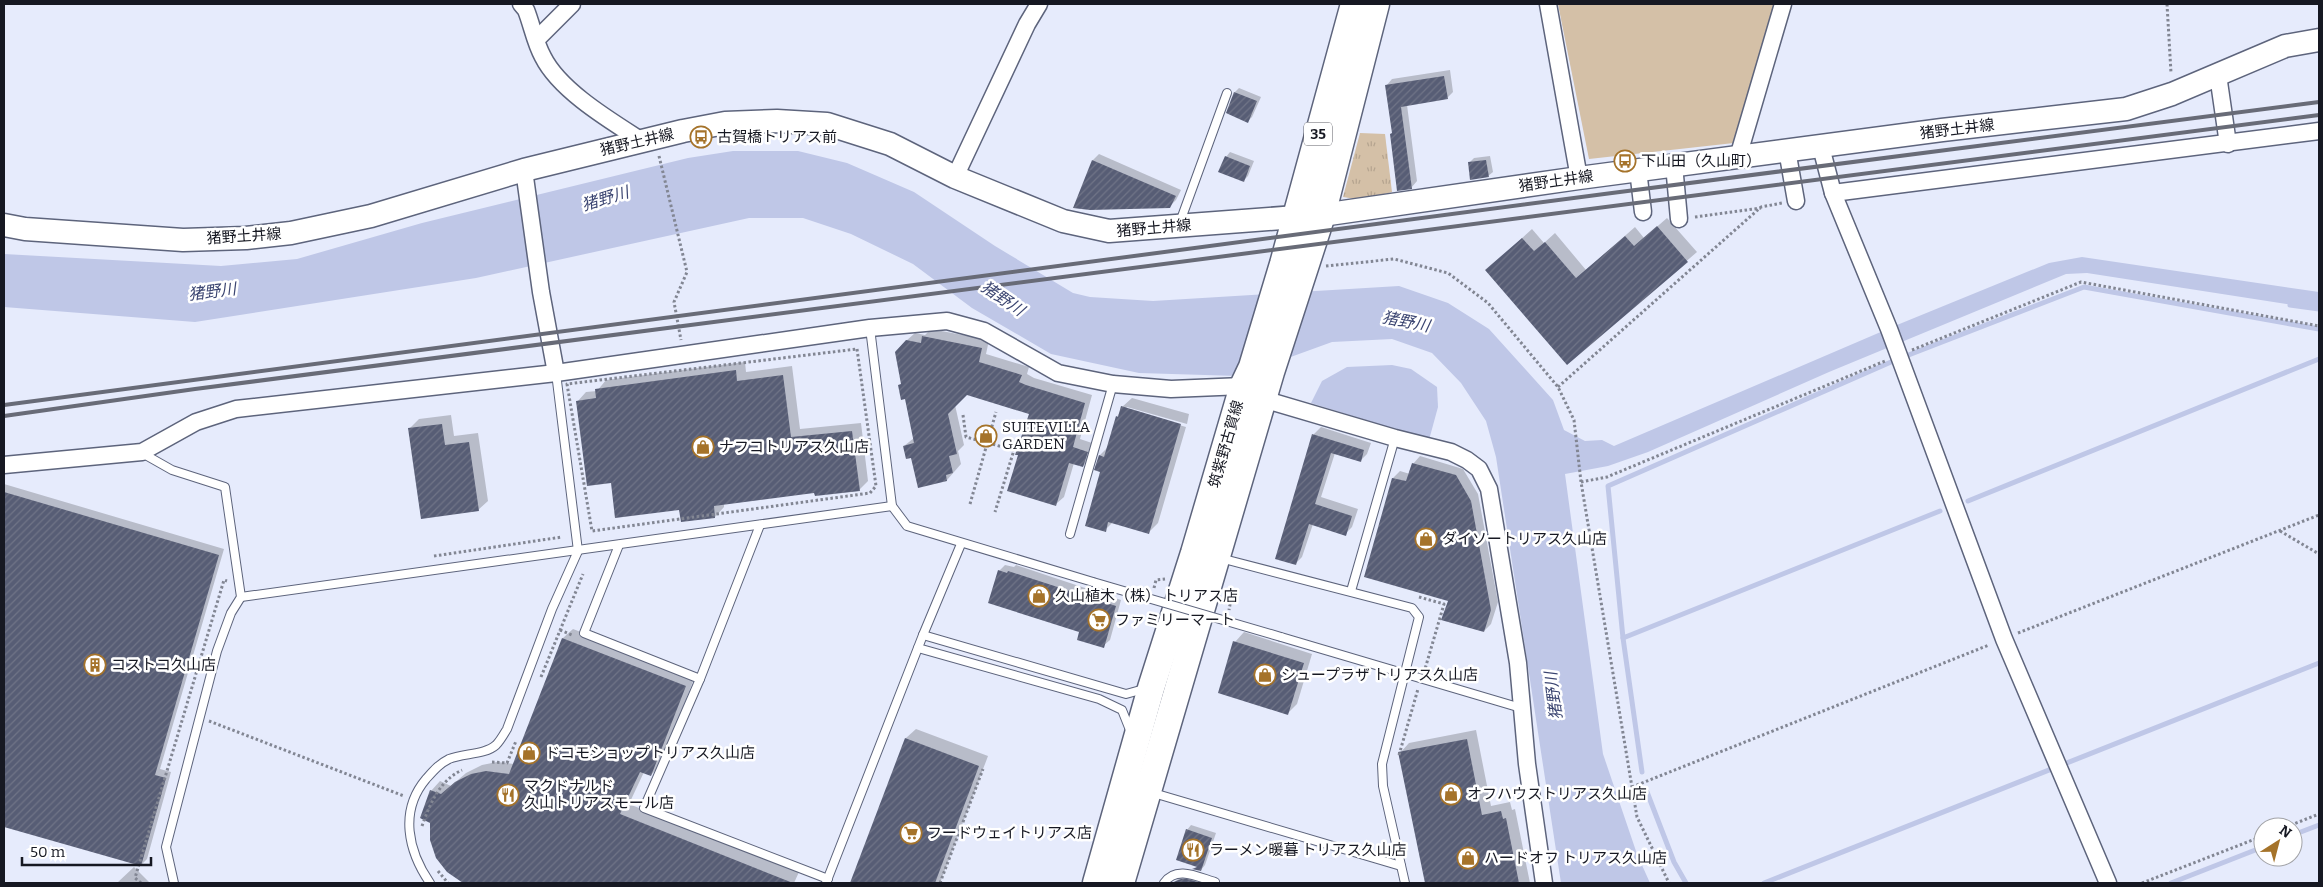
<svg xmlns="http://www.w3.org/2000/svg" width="2323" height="887" viewBox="0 0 2323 887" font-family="Bitter,'Noto Sans JP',serif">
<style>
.grass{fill:#d4c0a7}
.park{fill:url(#park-tufts)}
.water{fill:#bfc7e7}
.shadow{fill:#0003}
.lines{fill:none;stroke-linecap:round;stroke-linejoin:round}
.stream{stroke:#bfc7e7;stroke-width:5}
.building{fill:url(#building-hatch)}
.service-casing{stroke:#5d647c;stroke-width:10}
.minor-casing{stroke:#5d647c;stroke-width:19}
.secondary-casing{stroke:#5d647c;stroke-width:25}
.primary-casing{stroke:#5d647c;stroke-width:29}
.path{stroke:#828693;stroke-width:3;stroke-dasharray:2.5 2.5;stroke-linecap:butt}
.service{stroke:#fff;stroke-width:8}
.minor{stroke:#fff;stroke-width:16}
.secondary{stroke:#fff;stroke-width:22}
.primary{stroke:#fff;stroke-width:26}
.rail{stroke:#686b77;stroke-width:4}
.service-bridge-casing{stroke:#5d647c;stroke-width:10;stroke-linecap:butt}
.service-bridge{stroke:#fff;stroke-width:8}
.labels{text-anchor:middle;stroke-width:5;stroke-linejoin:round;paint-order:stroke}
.shield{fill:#fff;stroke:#5c5d64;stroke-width:1}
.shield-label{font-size:14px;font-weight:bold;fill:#161822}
.street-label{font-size:15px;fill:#161822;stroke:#fff}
.poi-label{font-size:15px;fill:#161822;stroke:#fff;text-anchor:start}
.water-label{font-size:16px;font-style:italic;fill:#3b4571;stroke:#fff}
</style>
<defs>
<pattern id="park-tufts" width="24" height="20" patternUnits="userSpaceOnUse" patternTransform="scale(1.25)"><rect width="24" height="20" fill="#d4c0a7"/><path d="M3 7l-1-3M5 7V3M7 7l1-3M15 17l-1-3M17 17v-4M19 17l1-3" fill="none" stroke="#b5a48f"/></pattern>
<pattern id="building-hatch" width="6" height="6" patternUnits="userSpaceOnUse" patternTransform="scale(1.25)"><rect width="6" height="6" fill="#575d75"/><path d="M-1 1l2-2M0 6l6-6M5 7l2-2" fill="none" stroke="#707487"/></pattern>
</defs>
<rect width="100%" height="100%" fill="#e6ebfc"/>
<path class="grass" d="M1558 4H1774L1734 143 1589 159Z"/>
<path class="park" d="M1360 133 1385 134 1392 192 1362 200 1343 197Z"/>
<g class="water">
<path d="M733 151H798L847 163 914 192 995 246 1073 293 1090 297 1153 301 1399 286 1448 303 1489 329 1553 400 1564 430 1585 441 1602 440 1614 446 1897 325 2049 263 2082 257 2319 292V309L2087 273 2066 274 1829 372 1648 452 1608 466 1565 474 1603 754 1637 854 1650 883H1561L1496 457 1486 421 1461 383 1432 353 1392 339 1332 342 1238 376 1139 373 1051 354 972 308 913 264 851 234 803 218H749L476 278 195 322 4 307V254L221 266 297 259 422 223 688 158Z"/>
<path d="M1392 365 1411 369 1437 387 1438 407 1429 440 1311 403 1322 381 1347 367Z"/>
</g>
<g class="shadow">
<path d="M1450 70 1453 92 1447 98 1407 105 1417 181 1411 188 1386 86 1392 79Z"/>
<path d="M1239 88 1261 97 1252 117 1248 121 1227 112 1235 92Z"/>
<path d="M1230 152 1254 161 1248 176 1244 180 1226 157Z"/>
<path d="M1099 154 1181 190 1176 200 1170 206 1074 207 1093 160Z"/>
<path d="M1490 156 1493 172 1488 176 1469 163 1474 158Z"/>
<path d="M1667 218 1697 252 1567 364 1487 270 1532 229 1544 243 1555 233 1586 270 1635 227 1644 238Z"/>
<path d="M931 329 989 340 986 354 1029 367 1027 374 1034 378 1092 395 1080 439 1095 444 1091 458 1083 466 1074 463 1064 497 1056 504 1031 413 967 393 955 405 964 445 958 451 961 464 947 480 912 457 904 446 914 438 902 383 906 341 915 333 925 335Z"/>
<path d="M745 362 746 372 792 366 800 429 861 423 868 481 859 490 815 491 724 504V507L715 517 680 508 612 482 577 402 586 392 597 391 606 380Z"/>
<path d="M1132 398 1189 414 1187 424 1127 407 1125 409 1186 427 1158 523 1149 532 1113 522 1105 530 1100 455 1109 446 1117 417 1122 407Z"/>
<path d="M451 415 454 436 478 433 488 501 478 510 410 428 419 419Z"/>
<path d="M1321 427 1371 443 1367 454 1360 461 1335 453 1321 497 1358 509 1352 527 1345 534 1313 524 1302 557 1295 564 1276 558 1314 434Z"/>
<path d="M1420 456 1463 469 1478 494 1498 602 1491 624 1484 631 1449 600 1365 576 1393 478 1400 471 1410 474 1413 464Z"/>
<path d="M4 484 224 549 160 769 171 772 147 859 141 865 4 825Z"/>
<path d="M1005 565 1014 567 1016 565 1121 600 1110 640 1103 646 1081 631 999 571Z"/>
<path d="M573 629 695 676 661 765 651 775 644 772 629 804 799 872 794 883H465L448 871 431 791 440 781 451 786 466 773 482 765 497 762 514 764 563 638Z"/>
<path d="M1244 632 1312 654 1297 704 1287 714 1235 642Z"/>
<path d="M916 729 988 756 940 883H851L906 738Z"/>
<path d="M1476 730 1491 806 1510 802 1512 810 1515 809 1530 883H1426L1400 753 1409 743Z"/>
<path d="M1191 825 1216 833 1205 865 1201 870 1195 869 1198 866 1187 830Z"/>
<path d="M134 867 150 883H117Z"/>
<path d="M1187 875 1201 878 1200 883H1174L1179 878Z"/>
</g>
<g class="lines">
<g class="stream">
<path d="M2290 305 2319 309"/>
<path d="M1906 356 2084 287 2319 329"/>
<path d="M1891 362 1608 486 1623 638 1940 511"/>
<path d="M1968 501 2319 359"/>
<path d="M1623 638 1642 772"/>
<path d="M1647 792 1674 862 1686 883"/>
<path d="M2293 835 2319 825"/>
<path d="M1764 883 2319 663"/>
<path d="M2171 883 2263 847"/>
</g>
</g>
<g class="building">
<path d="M1444 76 1448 99 1401 107 1412 189 1397 191 1390 134 1392 133 1385 85Z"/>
<path d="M1234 92 1257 101 1248 123 1226 113Z"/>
<path d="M1225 156 1250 166 1244 182 1218 172Z"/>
<path d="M1092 160 1176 196 1170 208 1090 210 1073 208Z"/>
<path d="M1486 160 1489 177 1470 180 1468 162Z"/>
<path d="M1657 226 1688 262 1567 365 1485 270 1522 238 1534 251 1545 242 1576 278 1625 236 1634 246Z"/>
<path d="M922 336 982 348 979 362 1022 375 1019 382 1026 385 1085 403 1073 447 1088 452 1083 467 1069 463 1056 506 1007 491 1018 455H1015L1029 414 967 395 948 414 957 454 949 456 953 473 946 475 947 481 918 488 911 458 906 459 903 446 914 443 905 399 901 400 898 385 901 384 895 352 906 340 921 343Z"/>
<path d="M736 370 737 381 783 375 791 437 852 431 860 491 815 496 814 493 714 506 715 518 681 522 679 510 615 518 611 483 587 486 576 401 596 398 595 389Z"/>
<path d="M1121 406 1181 424 1149 534 1108 522 1106 532 1085 526 1100 472 1094 470 1099 455 1104 457 1116 416 1118 417Z"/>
<path d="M442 424 445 445 469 442 479 511 421 519 408 428Z"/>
<path d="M1312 434 1364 450 1361 462 1331 453 1315 504 1352 516 1346 536 1309 524 1296 565 1275 559Z"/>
<path d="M1412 463 1456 475 1471 501 1491 610 1484 632 1441 620 1448 601 1364 577 1392 478 1406 481Z"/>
<path d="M4 492 219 555 155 775 166 778 141 866 4 827Z"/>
<path d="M998 570 1007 573 1008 571 1116 606 1104 648 1077 640 1079 632 988 603Z"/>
<path d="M562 638 686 686 651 776 640 772 620 814 793 883H463L447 872 436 858 430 840V823L420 818 430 790 441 794 455 782 471 774 486 771 509 774Z"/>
<path d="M1233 641 1304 663 1288 715 1218 693Z"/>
<path d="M905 738 979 766 935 883H850Z"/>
<path d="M1467 739 1482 815 1501 811 1503 819 1506 818 1519 883H1425L1398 752Z"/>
<path d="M1186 829 1212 838 1201 871 1192 869 1197 867 1176 860Z"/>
<path d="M1181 879H1187L1198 882 1171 883Z"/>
</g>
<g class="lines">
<g class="service-casing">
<g id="service">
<path d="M1180 222 1227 93"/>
<path d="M870 328 892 506 907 526 1093 582"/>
<path d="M142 453 172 470 225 487 241 597 231 613 217 651 166 847 174 883"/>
<path d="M760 525 700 679 644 808 828 879"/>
<path d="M1070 534 1113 384"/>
<path d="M619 545 584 633 700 679"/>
<path d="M1220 558 1412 608 1419 617 1382 764 1383 786 1405 883"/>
<path d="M1351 591 1395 438"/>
<path d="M241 597 892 506"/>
<path d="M923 635 1126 694 1144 689"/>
<path d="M1281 637 1521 708"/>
<path d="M918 648 1099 699 1122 710 1130 730"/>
<path d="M1150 792 1401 866"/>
<path d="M430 883C408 851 399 811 426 779 434 770 439 764 449 759 463 753 485 755 496 745 500 741 504 734 507 729L552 609 578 551 556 373"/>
<path d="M826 883 923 635 961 544"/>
<path d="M1164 883C1176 865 1198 877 1215 882"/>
</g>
</g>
<g class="minor-casing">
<g id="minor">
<path d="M521 4 526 10C532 25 535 43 543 57 560 91 611 121 642 141"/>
<path d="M1548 4 1579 178"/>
<path d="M537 39 572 4"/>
<path d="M2218 75 2228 144"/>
<path d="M1821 147 1833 193 1889 329 2004 639 2108 883"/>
<path d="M1787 150 1796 201"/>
<path d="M1738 157 1783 4"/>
<path d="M1674 165 1679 219"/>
<path d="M524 170 541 292 556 373"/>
<path d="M1638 170 1643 212"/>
<path d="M955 177 1027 24 1039 4"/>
<path d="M1833 193 2319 131"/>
<path d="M1263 399 1395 438 1451 452 1467 460 1479 469 1489 489 1518 663 1527 764 1544 883"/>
<path d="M4 465 142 452 196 422 236 409 556 373 870 328 947 321 984 331 1058 373 1113 384 1171 389 1243 386"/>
</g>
</g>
<g class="secondary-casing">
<path id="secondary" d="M4 225 25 229 183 240 246 238 291 233 371 216 524 170 683 131 725 123 777 121 827 124 890 144 955 177 1063 221 1109 231 1322 215 1579 178 1942 130 2126 109 2172 94 2285 46 2319 40"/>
</g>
<g class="primary-casing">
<g id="primary">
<path d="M1096 883 1151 688 1194 553 1243 386 1252 367 1283 264 1354 4"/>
<path d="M1121 883 1271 372 1322 215 1376 4"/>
</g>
</g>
<g class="path">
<path d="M2167 4 2171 73"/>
<path d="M659 156 687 272 674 302 681 340"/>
<path d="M1695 217 1761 208"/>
<path d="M1326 266 1394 259 1448 273 1488 303 1558 387 1574 420 1581 482 1637 817 1669 883"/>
<path d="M857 349 876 486 870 493 592 531 567 384Z"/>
<path d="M1912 350 2081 282 2319 326"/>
<path d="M1558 387 1761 207 1782 203"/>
<path d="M963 415 966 437 1014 450 995 512"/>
<path d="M1581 482 1607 477 1885 361"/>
<path d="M970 504 996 412"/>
<path d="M2280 531 2319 554"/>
<path d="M434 556 562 537"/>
<path d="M1154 588 1156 580 1165 579"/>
<path d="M1228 595 1231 599 1229 610"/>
<path d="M1419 597 1444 604 1425 669"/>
<path d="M560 630 572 635"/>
<path d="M2018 633 2319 515"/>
<path d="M541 677 583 574"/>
<path d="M209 721 404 796"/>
<path d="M1399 755 1418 689"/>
<path d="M492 762 507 763 516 741"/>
<path d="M1632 787 1989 645"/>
<path d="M422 826C430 804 439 781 462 770"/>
<path d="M2286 827 2319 814"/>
<path d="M438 871 448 883"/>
<path d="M141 883 135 878 224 580 227 581"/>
<path d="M940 883 983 769"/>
<path d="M2142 883 2263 836"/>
</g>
<use href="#service" class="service"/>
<use href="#minor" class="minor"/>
<use href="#secondary" class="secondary"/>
<use href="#primary" class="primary"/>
<g class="rail">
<path d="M4 405 1612 193 2319 102"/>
<path d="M4 416 195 389 2319 115"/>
</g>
<g class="service-bridge-casing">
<path id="service-bridge" d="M1093 582 1281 637"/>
</g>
<use href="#service-bridge" class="service-bridge"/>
</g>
<defs>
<g id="bus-ring" transform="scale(1.125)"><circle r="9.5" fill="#fff" stroke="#a5732a" stroke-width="1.5"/><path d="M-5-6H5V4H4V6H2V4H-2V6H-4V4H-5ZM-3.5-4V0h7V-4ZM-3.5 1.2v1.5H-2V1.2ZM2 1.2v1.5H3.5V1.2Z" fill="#a5732a"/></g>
<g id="shop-ring" transform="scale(1.125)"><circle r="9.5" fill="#fff" stroke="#a5732a" stroke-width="1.5"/><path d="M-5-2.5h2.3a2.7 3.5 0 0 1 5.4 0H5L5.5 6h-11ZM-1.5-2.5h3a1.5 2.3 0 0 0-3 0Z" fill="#a5732a"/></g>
<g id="supermarket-ring" transform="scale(1.125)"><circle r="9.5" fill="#fff" stroke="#a5732a" stroke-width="1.5"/><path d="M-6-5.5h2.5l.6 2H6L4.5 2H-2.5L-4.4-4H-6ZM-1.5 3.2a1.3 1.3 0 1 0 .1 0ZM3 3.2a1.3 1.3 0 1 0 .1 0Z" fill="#a5732a"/></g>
<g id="building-ring" transform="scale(1.125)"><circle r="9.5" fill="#fff" stroke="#a5732a" stroke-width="1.5"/><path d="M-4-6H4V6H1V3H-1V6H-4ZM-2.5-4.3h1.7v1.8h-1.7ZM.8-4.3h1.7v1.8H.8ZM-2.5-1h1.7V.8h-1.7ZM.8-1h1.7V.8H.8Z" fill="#a5732a"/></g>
<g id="restaurant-ring" transform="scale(1.125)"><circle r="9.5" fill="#fff" stroke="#a5732a" stroke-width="1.5"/><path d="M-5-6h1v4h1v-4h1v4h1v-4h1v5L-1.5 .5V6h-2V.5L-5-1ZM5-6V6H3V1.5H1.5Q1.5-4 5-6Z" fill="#a5732a"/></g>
</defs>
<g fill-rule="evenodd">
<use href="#bus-ring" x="701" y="137"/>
<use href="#bus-ring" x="1625" y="161"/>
<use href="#shop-ring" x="986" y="436"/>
<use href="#shop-ring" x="703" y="447"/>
<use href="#shop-ring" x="1426" y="539"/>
<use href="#shop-ring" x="1039" y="596"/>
<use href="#supermarket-ring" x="1099" y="620"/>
<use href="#building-ring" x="95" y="665"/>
<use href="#shop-ring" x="1265" y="675"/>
<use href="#shop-ring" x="529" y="753"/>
<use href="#shop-ring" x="1451" y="794"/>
<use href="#restaurant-ring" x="508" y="795"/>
<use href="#supermarket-ring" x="911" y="833"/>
<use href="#restaurant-ring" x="1193" y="850"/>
<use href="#shop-ring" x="1468" y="858"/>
</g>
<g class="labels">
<rect class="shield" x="1304" y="122.5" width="28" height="23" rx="4"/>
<g class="shield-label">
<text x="1318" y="139">35</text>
</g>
<g class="street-label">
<text transform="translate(1957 129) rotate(-7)" y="5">猪野土井線</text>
<text transform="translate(637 142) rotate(-13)" y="5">猪野土井線</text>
<text transform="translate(1556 181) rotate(-8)" y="5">猪野土井線</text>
<text transform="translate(1154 228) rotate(-5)" y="5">猪野土井線</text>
<text transform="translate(244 236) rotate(-4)" y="5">猪野土井線</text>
<text transform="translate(1226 444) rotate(-74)" y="5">筑紫野古賀線</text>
</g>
<g class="poi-label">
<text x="717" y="142">古賀橋トリアス前</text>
<text x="1641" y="166">下山田（久山町）</text>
<text x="1002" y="432">SUITE VILLA<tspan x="1002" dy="17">GARDEN</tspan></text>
<text x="719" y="452">ナフコトリアス久山店</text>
<text x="1442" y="544">ダイソートリアス久山店</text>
<text x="1055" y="601">久山植木（株） トリアス店</text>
<text x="1115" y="625">ファミリーマート</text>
<text x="111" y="670">コストコ久山店</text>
<text x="1281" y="680">シュープラザ トリアス久山店</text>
<text x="545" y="758">ドコモショップトリアス久山店</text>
<text x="524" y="791">マクドナルド<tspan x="524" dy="17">久山トリアスモール店</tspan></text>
<text x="1467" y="799">オフハウストリアス久山店</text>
<text x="927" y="838">フードウェイトリアス店</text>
<text x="1209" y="855">ラーメン暖暮 トリアス久山店</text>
<text x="1484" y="863">ハードオフ トリアス久山店</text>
</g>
<g class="water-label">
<text transform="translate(605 198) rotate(-17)" y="6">猪野川</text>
<text transform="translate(212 291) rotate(-7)" y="6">猪野川</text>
<text transform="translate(1003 298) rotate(34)" y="6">猪野川</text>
<text transform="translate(1406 321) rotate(11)" y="6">猪野川</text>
<text transform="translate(1553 696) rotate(-97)" y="6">猪野川</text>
</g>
</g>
<rect width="2323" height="887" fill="none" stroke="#161822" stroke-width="10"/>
<g transform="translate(2278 842) rotate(36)"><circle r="24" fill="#ffffff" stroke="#a2a3a7"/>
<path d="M0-4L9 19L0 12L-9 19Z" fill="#a5732a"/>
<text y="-8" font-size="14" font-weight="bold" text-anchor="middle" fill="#161822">N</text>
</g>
<path d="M22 857v8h129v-8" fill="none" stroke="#161822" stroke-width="2.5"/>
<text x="30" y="857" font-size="15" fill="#161822" stroke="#ffffff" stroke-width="4" paint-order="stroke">50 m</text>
</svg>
